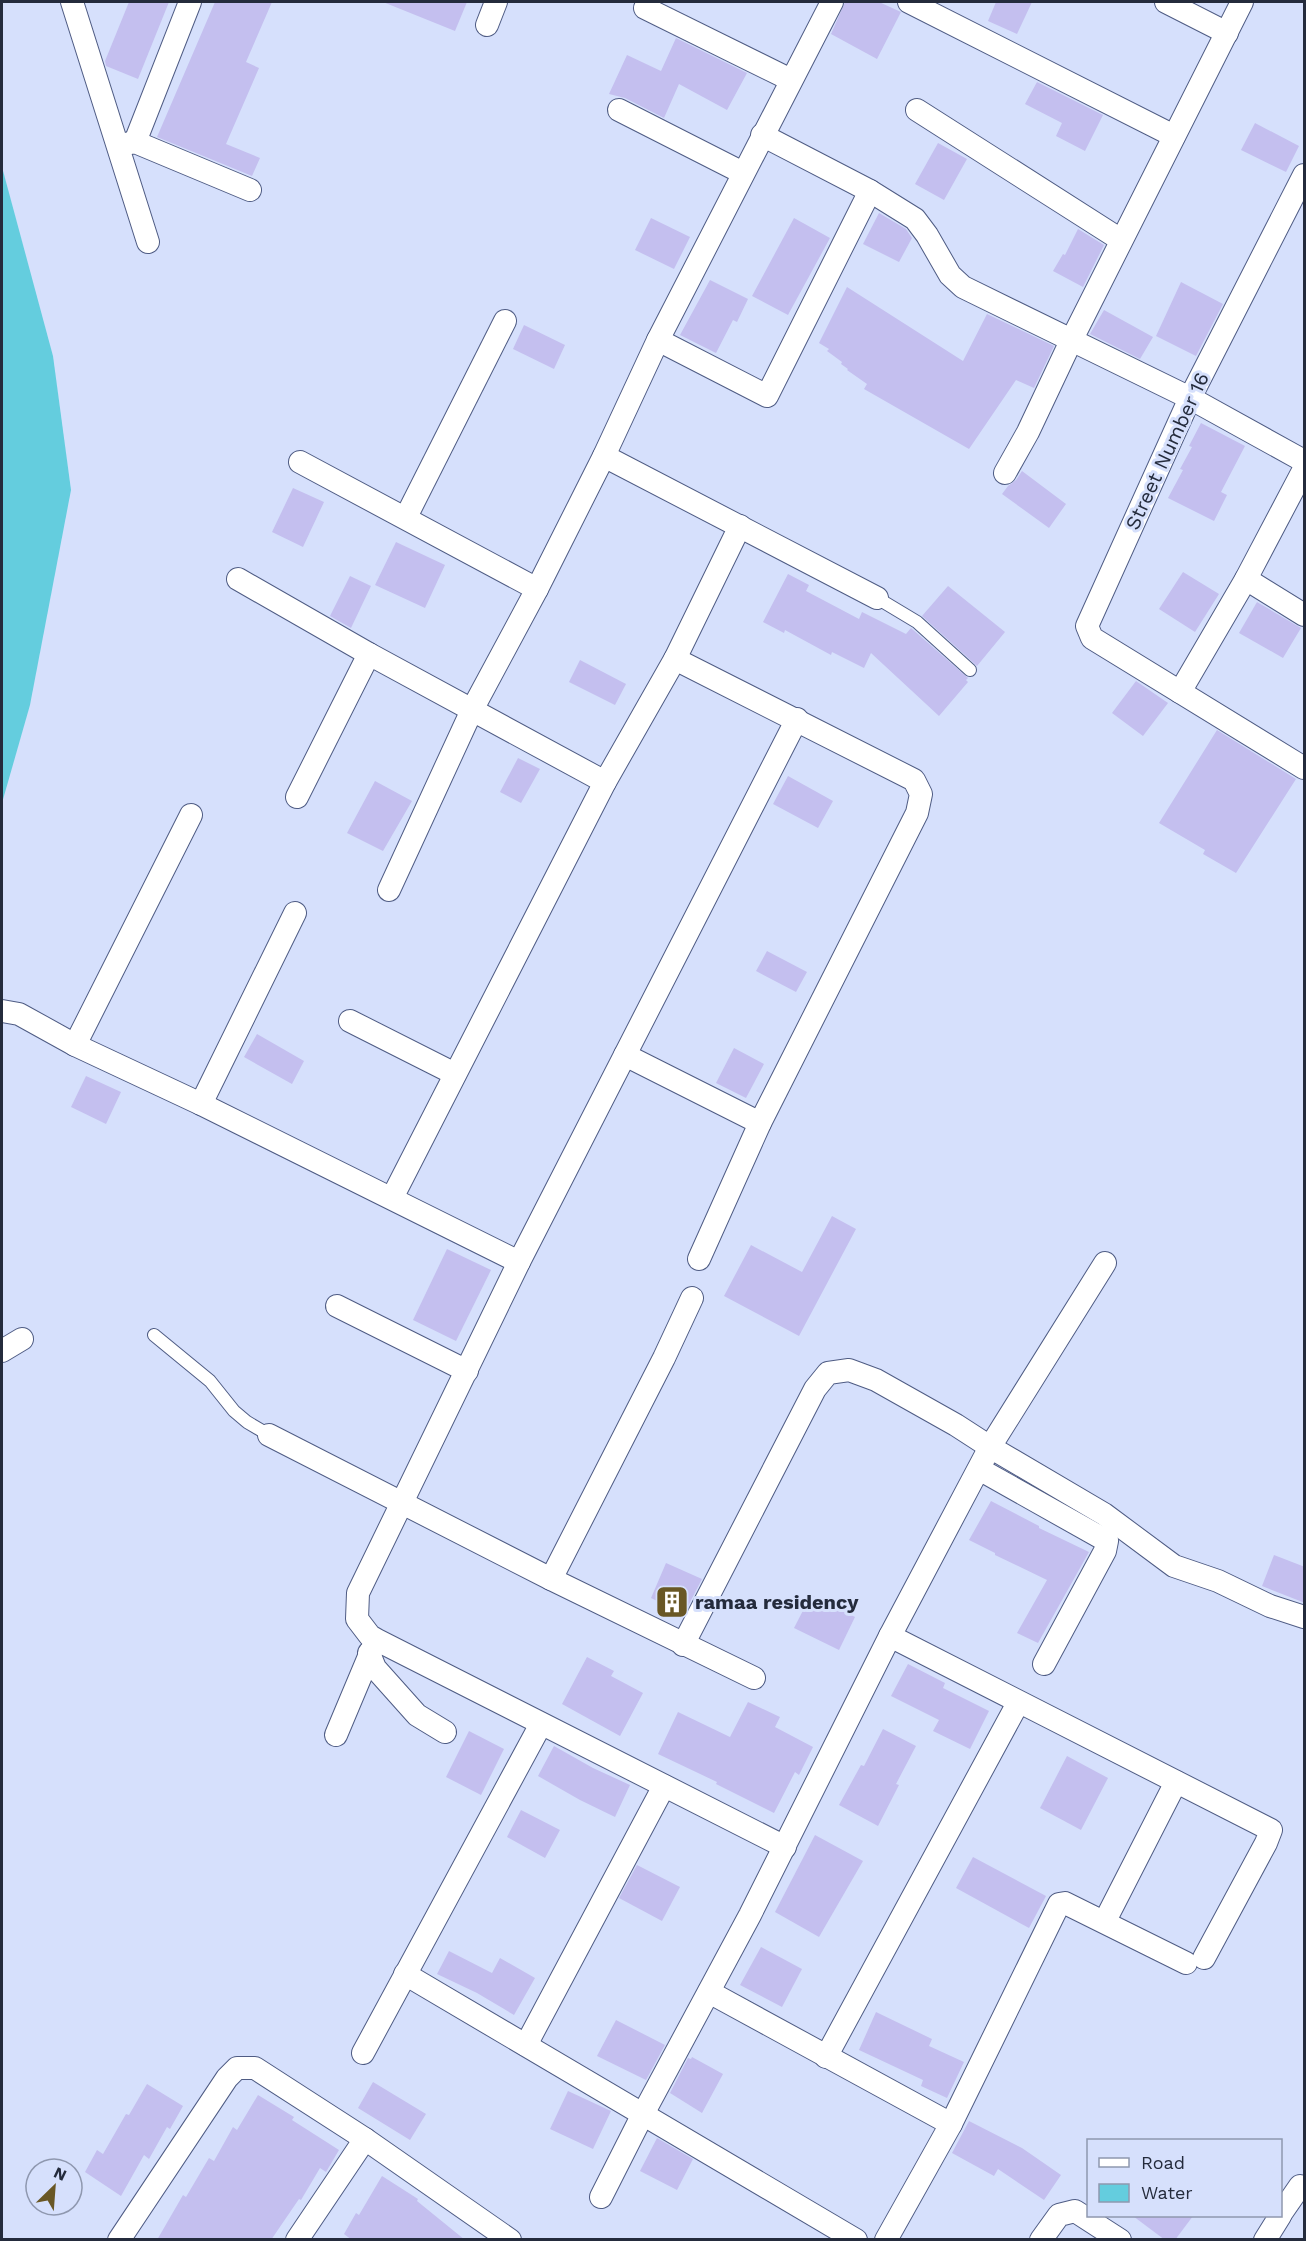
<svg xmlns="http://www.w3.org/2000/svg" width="1306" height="2241" viewBox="0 0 1306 2241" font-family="'Work Sans',sans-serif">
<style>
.water{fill:#64cdde}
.building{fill:#c4bfef}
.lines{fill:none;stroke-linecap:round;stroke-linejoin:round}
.service-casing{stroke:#4f5c84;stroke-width:14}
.minor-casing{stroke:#4f5c84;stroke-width:24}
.service{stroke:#fff;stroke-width:12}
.minor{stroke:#fff;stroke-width:22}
.labels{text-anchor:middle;stroke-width:6;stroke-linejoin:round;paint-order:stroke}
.street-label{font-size:20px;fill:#242b3c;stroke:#d6e0fc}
.poi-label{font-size:20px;font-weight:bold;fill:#242b3c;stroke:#d6e0fc;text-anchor:start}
</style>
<rect width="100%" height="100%" fill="#d6e0fc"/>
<path class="water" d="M2 167 53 356 71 490 30 705 2 803Z"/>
<g class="building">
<path d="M129 2H169L138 79 106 66 105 61Z"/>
<path d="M215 2H272L246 62 259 68 226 144 260 158 252 176 157 137Z"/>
<path d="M383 2H467L455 31Z"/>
<path d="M845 2H879L901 12 877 59 831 34Z"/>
<path d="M996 2H1032L1017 34 988 21Z"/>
<path d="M676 38 747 73 727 110 679 84 664 118 625 98 609 94 627 55 661 71Z"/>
<path d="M1037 82 1103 115 1085 151 1056 136 1062 123 1025 104Z"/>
<path d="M1255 123 1299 146 1286 172 1241 150Z"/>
<path d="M938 143 967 159 944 200 915 184Z"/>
<path d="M879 213 906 229 912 238 899 262 863 244Z"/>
<path d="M651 218 690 237 674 269 635 250Z"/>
<path d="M794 218 830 238 788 315 752 296Z"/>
<path d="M1078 229 1104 245 1083 287 1053 271 1063 254 1065 255Z"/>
<path d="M710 280 748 299 737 322 733 320 716 353 680 335Z"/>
<path d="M1181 282 1223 304 1196 356 1156 336Z"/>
<path d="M847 287 963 361 987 314 1054 346 1034 388 1016 380 969 449 864 389 867 384 847 370 848 369 841 364 842 362 827 351 829 349 819 343Z"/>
<path d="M1104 310 1153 337 1140 359 1090 334Z"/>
<path d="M524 325 565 345 554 369 513 349Z"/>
<path d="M1201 423 1245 446 1221 492 1227 495 1214 521 1168 498 1183 470 1180 469 1192 447 1189 446Z"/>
<path d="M1022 471 1066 504 1049 528 1002 494 1008 486 1016 480Z"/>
<path d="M293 488 324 502 303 547 272 532Z"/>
<path d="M396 542 445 565 425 608 375 585Z"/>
<path d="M1183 572 1219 594 1195 632 1159 609Z"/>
<path d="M788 574 809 585 806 591 859 619 862 612 906 634 911 628 968 678 966 680 968 682 939 716 871 653 864 668 832 652 831 655 785 630 784 633 763 622Z"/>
<path d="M350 576 371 586 351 628 330 616Z"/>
<path d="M948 586 1005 632 977 666 922 616Z"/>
<path d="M1257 602 1301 628 1283 658 1239 633Z"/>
<path d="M580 660 626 684 615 705 569 682Z"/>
<path d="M1136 681 1168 703 1143 736 1112 713Z"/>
<path d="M1217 730 1296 779 1236 873 1203 854 1205 850 1159 823Z"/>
<path d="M518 758 540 769 521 803 500 792Z"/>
<path d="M788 776 833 801 818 828 773 804Z"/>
<path d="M375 781 412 801 383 851 347 833Z"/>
<path d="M767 951 807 972 796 992 756 971Z"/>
<path d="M257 1034 304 1061 292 1084 244 1057Z"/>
<path d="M734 1048 764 1064 746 1098 716 1083Z"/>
<path d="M86 1076 121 1092 106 1124 71 1107Z"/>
<path d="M832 1216 856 1229 799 1336 724 1296 751 1245 802 1272Z"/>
<path d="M447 1249 491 1270 456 1341 413 1320Z"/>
<path d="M991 1501 1039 1526V1528L1089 1552 1038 1643 1017 1633 1047 1580 995 1555V1553L969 1540Z"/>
<path d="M1274 1555 1305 1567V1603L1262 1586Z"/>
<path d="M666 1563 702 1579 684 1614 651 1598Z"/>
<path d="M811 1595 855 1617 839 1650 794 1628Z"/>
<path d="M587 1657 614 1671 611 1676 643 1693 620 1736 562 1704Z"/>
<path d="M908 1664 945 1683 943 1688 989 1711 970 1749 933 1731 939 1720 891 1696Z"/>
<path d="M748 1702 780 1717 775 1727 813 1747 799 1775 795 1772 774 1813 716 1784 717 1782 658 1754 678 1712 730 1737Z"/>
<path d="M883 1729 916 1746 896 1784 899 1785 878 1826 839 1805 861 1765 864 1766Z"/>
<path d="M469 1731 504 1749 481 1795 446 1777Z"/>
<path d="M554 1746 593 1768 630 1785 615 1817 580 1800 538 1776Z"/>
<path d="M1067 1756 1108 1778 1081 1830 1040 1808Z"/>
<path d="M521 1810 560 1830 545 1858 507 1837Z"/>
<path d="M815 1835 863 1861 819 1937 775 1912Z"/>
<path d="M973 1857 1046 1896 1029 1928 956 1888Z"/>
<path d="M637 1865 680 1887 662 1921 619 1898Z"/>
<path d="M761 1947 802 1969 782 2007 740 1985Z"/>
<path d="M449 1951 492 1973 500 1958 535 1978 514 2015 477 1993 437 1974Z"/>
<path d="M876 2012 932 2039 929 2046 964 2062 947 2098 921 2086 923 2080 859 2050Z"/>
<path d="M616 2020 665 2045 646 2080 597 2056Z"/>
<path d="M692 2057 723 2074 702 2113 670 2093 688 2058 691 2059Z"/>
<path d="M373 2082 426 2114 410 2140 358 2108Z"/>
<path d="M147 2084 183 2106 170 2129 167 2127 149 2159 144 2155 121 2196 85 2172 97 2150 103 2154 126 2114 129 2115Z"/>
<path d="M568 2091 611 2111 593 2149 550 2129Z"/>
<path d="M258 2095 294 2117 292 2120 339 2150 326 2172 320 2168 301 2200 299 2199 271 2240H157L183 2195 186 2197 209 2158 214 2161 233 2127 237 2130Z"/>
<path d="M969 2121 1022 2148 1061 2175 1044 2200 998 2169 994 2176 952 2153Z"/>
<path d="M657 2138 693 2159 677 2190 640 2171Z"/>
<path d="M382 2176 418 2199 417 2201 465 2240H352L344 2234 356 2213 359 2215Z"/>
<path d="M1133 2216H1193L1175 2240H1165Z"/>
</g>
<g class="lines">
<g class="service-casing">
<g id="service">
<path d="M877 598 917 622 970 670"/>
<path d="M154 1335 210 1381 234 1411 247 1422 269 1435"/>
</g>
</g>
<g class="minor-casing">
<g id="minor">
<path d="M72 2 148 242"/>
<path d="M909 2 1174 136"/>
<path d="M1166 2 1227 33"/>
<path d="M645 8 791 80"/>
<path d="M487 25 496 2"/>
<path d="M619 110 743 173"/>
<path d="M917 110 1121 240"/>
<path d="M762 135 870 191 915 219 927 235 950 275 963 287 1190 398 1304 461"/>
<path d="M135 142 190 2"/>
<path d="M121 145 135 142 250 190"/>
<path d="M1304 175 1190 398 1087 626 1092 638 1304 768"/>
<path d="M658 340 767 396 870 191"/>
<path d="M604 456 877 598"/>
<path d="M300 462 537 589"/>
<path d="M1005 473 1028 432 1071 341 1242 2"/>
<path d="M406 517 505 321"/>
<path d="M238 579 369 654 605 782"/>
<path d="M1246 579 1304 615"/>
<path d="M675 659 914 780 921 794 917 813 760 1123 699 1259"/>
<path d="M1180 692 1246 579 1304 469"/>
<path d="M297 797 369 654"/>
<path d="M389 890 472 710 537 589 604 456 658 340 832 2"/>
<path d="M2 1011 19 1014 75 1045 201 1104 519 1262"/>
<path d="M350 1021 455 1074"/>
<path d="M75 1045 191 815"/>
<path d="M625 1055 760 1123"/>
<path d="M201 1104 295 913"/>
<path d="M392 1198 605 782 675 659 740 526"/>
<path d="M337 1306 467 1371"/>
<path d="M2 1351 22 1339"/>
<path d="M269 1435 551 1579 754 1678"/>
<path d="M979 1469 1107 1541 1105 1551 1044 1664"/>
<path d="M551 1579 664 1358 692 1298"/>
<path d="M890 1636 1271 1830 1266 1843 1204 1958"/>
<path d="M683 1645 815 1389 828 1373 849 1370 876 1380 956 1425 990 1447 1105 1263"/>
<path d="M369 1653 375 1668 417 1715 445 1732"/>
<path d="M336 1735 373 1647"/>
<path d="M785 1847 377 1640 370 1636 357 1619 358 1593 519 1262 797 719"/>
<path d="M1109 1913 1176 1782"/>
<path d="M405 1974 856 2240"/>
<path d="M709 1992 951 2124"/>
<path d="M526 2045 664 1786"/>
<path d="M363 2053 541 1724"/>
<path d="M826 2057 1018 1703"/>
<path d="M601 2197 643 2114 750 1915 890 1636 990 1447 1104 1514 1174 1566 1218 1581 1270 1606 1304 1617"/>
<path d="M1280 2215 1300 2186"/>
<path d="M119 2240 227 2078 237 2068H255L365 2139 510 2240"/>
<path d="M297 2240 365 2139"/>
<path d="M886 2240 951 2124 1059 1904 1065 1903 1186 1963"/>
<path d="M1041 2240 1059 2215 1075 2211 1120 2240"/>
<path d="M1265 2240 1280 2216"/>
</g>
</g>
<use href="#service" class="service"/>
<use href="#minor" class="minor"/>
</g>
<defs>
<g id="building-square" transform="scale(1.725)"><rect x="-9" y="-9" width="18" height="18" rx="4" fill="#695725" stroke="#d6e0fc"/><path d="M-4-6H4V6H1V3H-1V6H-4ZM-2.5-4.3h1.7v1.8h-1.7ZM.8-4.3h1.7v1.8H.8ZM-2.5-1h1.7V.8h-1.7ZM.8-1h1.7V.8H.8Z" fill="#fff"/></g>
</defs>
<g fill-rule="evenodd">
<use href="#building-square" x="672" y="1602"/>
</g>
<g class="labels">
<g class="street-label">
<text transform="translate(1167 451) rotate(-65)" y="7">Street Number 16</text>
</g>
<g class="poi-label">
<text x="695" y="1609">ramaa residency</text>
</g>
</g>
<rect width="1306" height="2241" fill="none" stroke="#242b3c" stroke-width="6"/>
<rect x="1087" y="2139" width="195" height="78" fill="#d6e0fc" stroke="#8f98af" stroke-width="1.5"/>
<rect x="1099" y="2158" width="30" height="9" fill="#ffffff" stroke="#8f98af" stroke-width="1.5"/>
<text x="1141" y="2169" font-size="18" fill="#242b3c">Road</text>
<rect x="1099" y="2184" width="30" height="18" fill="#64cdde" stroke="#8f98af" stroke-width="1.5"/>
<text x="1141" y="2199" font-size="18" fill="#242b3c">Water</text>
<g transform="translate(54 2187) rotate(25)"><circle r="28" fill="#d6e0fc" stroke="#8f98af" stroke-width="1.5"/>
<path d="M0-4.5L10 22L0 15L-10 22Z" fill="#695725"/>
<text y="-9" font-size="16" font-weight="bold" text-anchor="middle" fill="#242b3c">N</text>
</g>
</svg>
